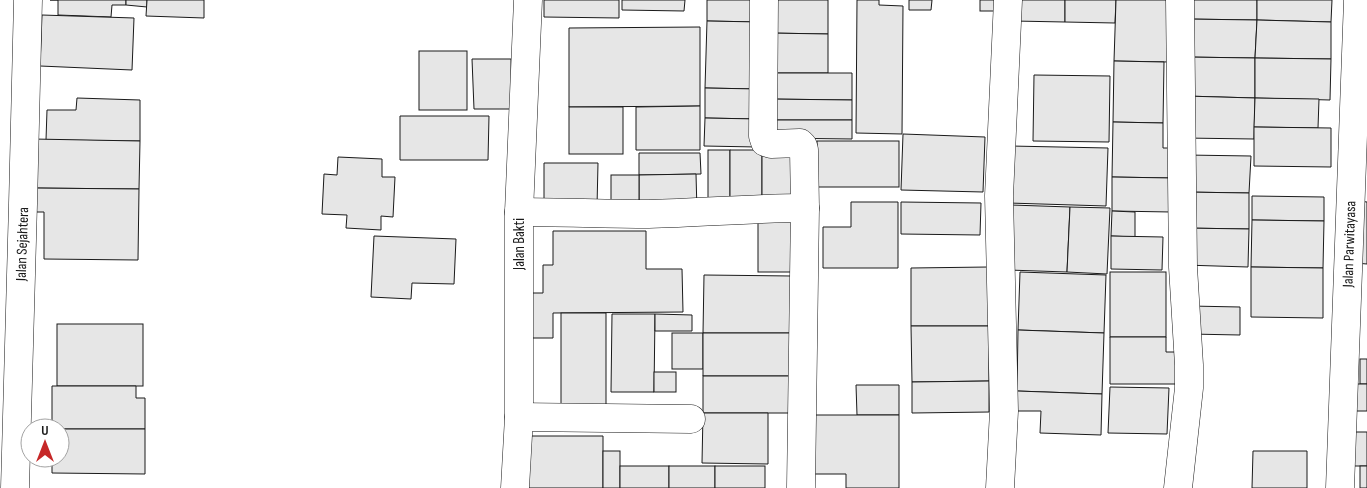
<svg xmlns="http://www.w3.org/2000/svg" width="1367" height="488" viewBox="0 0 1367 488" font-family="'Sofia Sans Condensed',sans-serif">
<style>
.building{fill:#e6e6e6;stroke:#1a1a1a}
.lines{fill:none;stroke-linecap:round;stroke-linejoin:round}
.minor-casing{stroke:#1a1a1a;stroke-width:29}
.minor{stroke:#fff;stroke-width:28}
.labels{text-anchor:middle;stroke-width:4;stroke-linejoin:round;paint-order:stroke}
.street-label{font-size:15px;fill:#1a1a1a;stroke:#fff}
</style>
<rect width="100%" height="100%" fill="#fff"/>
<g class="building">
<path d="M50 0H126V5H112L111 17 58 15V0Z"/>
<path d="M126 0H147V7L126 5Z"/>
<path d="M147 0H204V18L146 16Z"/>
<path d="M544 0H619V18L544 17Z"/>
<path d="M622 0H685L684 11 622 10Z"/>
<path d="M707 0H760V22L707 21Z"/>
<path d="M769 0H828V34L769 33Z"/>
<path d="M857 0H879V5L903 6 902 134 856 133Z"/>
<path d="M909 0H932L931 10H909Z"/>
<rect x="980" y="0" width="25" height="11"/>
<path d="M1013 0H1065V22L1013 21Z"/>
<path d="M1065 0H1116L1115 23 1065 22Z"/>
<path d="M1116 0H1171L1170 62 1114 61Z"/>
<path d="M1187 0H1257V20L1186 19Z"/>
<path d="M1257 0H1332L1331 22 1257 20Z"/>
<path d="M42 15 134 18 132 70 40 66Z"/>
<path d="M1186 19 1257 20 1255 58 1186 57Z"/>
<path d="M1257 20 1331 22V59L1255 58Z"/>
<path d="M707 21 760 22 758 89 705 88Z"/>
<path d="M700 27V106L569 107V28Z"/>
<path d="M769 33 828 34V73H768Z"/>
<rect x="419" y="51" width="48" height="59"/>
<path d="M1186 57 1255 58V98L1185 96Z"/>
<path d="M1255 58 1331 59 1330 100 1255 98Z"/>
<path d="M472 59H511L512 109H474Z"/>
<path d="M1114 61 1164 62 1163 123 1113 122Z"/>
<path d="M768 73H852V100L768 99Z"/>
<path d="M1034 75 1110 76 1109 142 1033 141Z"/>
<path d="M705 88 758 89V119L705 118Z"/>
<path d="M1185 96 1255 98 1254 139 1184 138Z"/>
<path d="M77 98 140 100V141L46 140 47 110H76Z"/>
<path d="M1255 98 1319 99 1318 128 1254 127Z"/>
<path d="M768 99 852 100V120H768Z"/>
<path d="M700 106V150H636V107Z"/>
<rect x="569" y="107" width="54" height="47"/>
<path d="M400 116H489L488 160H400Z"/>
<path d="M705 118 758 119 757 147 704 146Z"/>
<path d="M772 120H852V139L772 138Z"/>
<path d="M1113 122 1163 123V148H1172V178L1112 177Z"/>
<path d="M1254 127 1331 128V167L1254 166Z"/>
<path d="M903 134 985 137 983 192 901 190Z"/>
<path d="M33 139 140 141 139 189 33 188Z"/>
<rect x="817" y="141" width="82" height="46"/>
<path d="M1010 146 1108 148 1106 206 1008 203Z"/>
<rect x="708" y="150" width="22" height="53"/>
<path d="M730 150H762V202L730 203Z"/>
<rect x="762" y="150" width="38" height="52"/>
<path d="M639 153H700L701 174 639 175Z"/>
<path d="M1186 155 1251 156 1249 193 1185 192Z"/>
<path d="M338 157 382 159V177H395L393 217 381 216V230L346 228 347 215 322 214 324 174 337 175Z"/>
<path d="M544 163H598L597 207H544Z"/>
<path d="M696 174 697 211 639 212V175Z"/>
<rect x="611" y="175" width="28" height="37"/>
<path d="M1112 177 1172 178 1171 212 1112 211Z"/>
<path d="M33 188 139 189 138 260 44 259V212H33Z"/>
<path d="M1185 192 1249 193V229L1184 228Z"/>
<path d="M1252 196 1324 197V221L1252 220Z"/>
<path d="M1359 201 1367 202V264L1355 263Z"/>
<path d="M851 202H898V268H823V227H851Z"/>
<path d="M901 202 981 203 980 235 901 234Z"/>
<path d="M1011 205 1070 207 1067 272 1008 270Z"/>
<path d="M1070 207 1110 208 1107 274 1067 272Z"/>
<path d="M1112 211 1135 212V237L1111 236Z"/>
<rect x="758" y="214" width="37" height="58"/>
<path d="M1252 220 1324 221 1323 268 1251 267Z"/>
<path d="M1184 228 1249 229 1248 267 1184 265Z"/>
<path d="M553 231H646V269H682L683 312 553 313V338H526V293H543V265H553Z"/>
<path d="M374 236 456 239 454 284 412 283 411 299 371 297Z"/>
<path d="M1111 236 1163 237 1162 270 1111 269Z"/>
<path d="M988 267 989 326H911V268Z"/>
<path d="M1251 267 1323 268V318L1251 317Z"/>
<path d="M1020 272 1106 275 1104 333 1018 330Z"/>
<rect x="1110" y="272" width="56" height="65"/>
<path d="M704 275 792 276 791 333H703Z"/>
<path d="M1190 306 1240 307V335L1189 334Z"/>
<rect x="561" y="313" width="45" height="94"/>
<path d="M612 314H655L654 392H611Z"/>
<path d="M655 314 692 315V331H655Z"/>
<rect x="57" y="324" width="86" height="62"/>
<path d="M911 326H989V381L912 382Z"/>
<path d="M1018 330 1104 333 1102 394 1017 391Z"/>
<rect x="672" y="333" width="31" height="36"/>
<path d="M703 333H791L790 376H703Z"/>
<path d="M1110 337H1166V352H1187V384H1110Z"/>
<rect x="1360" y="359" width="7" height="25"/>
<rect x="654" y="372" width="22" height="20"/>
<rect x="703" y="376" width="87" height="37"/>
<path d="M989 381V412L912 413V382Z"/>
<rect x="1351" y="384" width="16" height="27"/>
<path d="M856 385H899V415H857Z"/>
<path d="M52 386H136V398H145V429H60V428H52Z"/>
<path d="M1110 387 1169 388 1167 434 1108 433Z"/>
<path d="M1017 391 1102 394 1101 435 1040 433 1041 411H1016Z"/>
<path d="M703 413H768V464L702 463Z"/>
<path d="M808 415H899V488H846V474H808Z"/>
<path d="M60 429H145V474L52 473V464H42V458H60Z"/>
<rect x="1352" y="432" width="15" height="34"/>
<path d="M528 436H603V488H527Z"/>
<rect x="603" y="451" width="17" height="37"/>
<path d="M1253 451H1307V488H1252Z"/>
<rect x="620" y="466" width="49" height="22"/>
<rect x="669" y="466" width="46" height="22"/>
<rect x="715" y="466" width="50" height="22"/>
<rect x="1360" y="466" width="7" height="22"/>
</g>
<g class="lines">
<g class="minor-casing">
<g id="minor">
<path d="M764 0 763 136 765 142 771 144 800 143 803 146 804 150 805 208 801 487"/>
<path d="M519 212C562 212 606 214 649 214 701 213 753 208 805 208"/>
<path d="M519 417 691 419"/>
<path d="M15 488 23 204 28 0"/>
<path d="M515 488 519 417V212L528 0"/>
<path d="M1000 488 1004 411 999 196 1008 0"/>
<path d="M1178 488 1189 388V365L1183 267 1180 0"/>
<path d="M1340 488 1358 0"/>
</g>
</g>
<use href="#minor" class="minor"/>
</g>
<g class="labels">
<g class="street-label">
<text transform="translate(22 244) rotate(-88)" y="5">Jalan Sejahtera</text>
<text transform="translate(519 244) rotate(-90)" y="5">Jalan Bakti</text>
<text transform="translate(1349 244) rotate(-88)" y="5">Jalan Parwitayasa</text>
</g>
</g>
<g transform="translate(45 443)"><circle r="24" fill="#ffffff" stroke="#a3a3a3"/>
<path d="M0-4L9 19L0 12L-9 19Z" fill="#c62828"/>
<text y="-8" font-size="14" font-weight="bold" text-anchor="middle" fill="#1a1a1a">U</text>
</g>
</svg>
